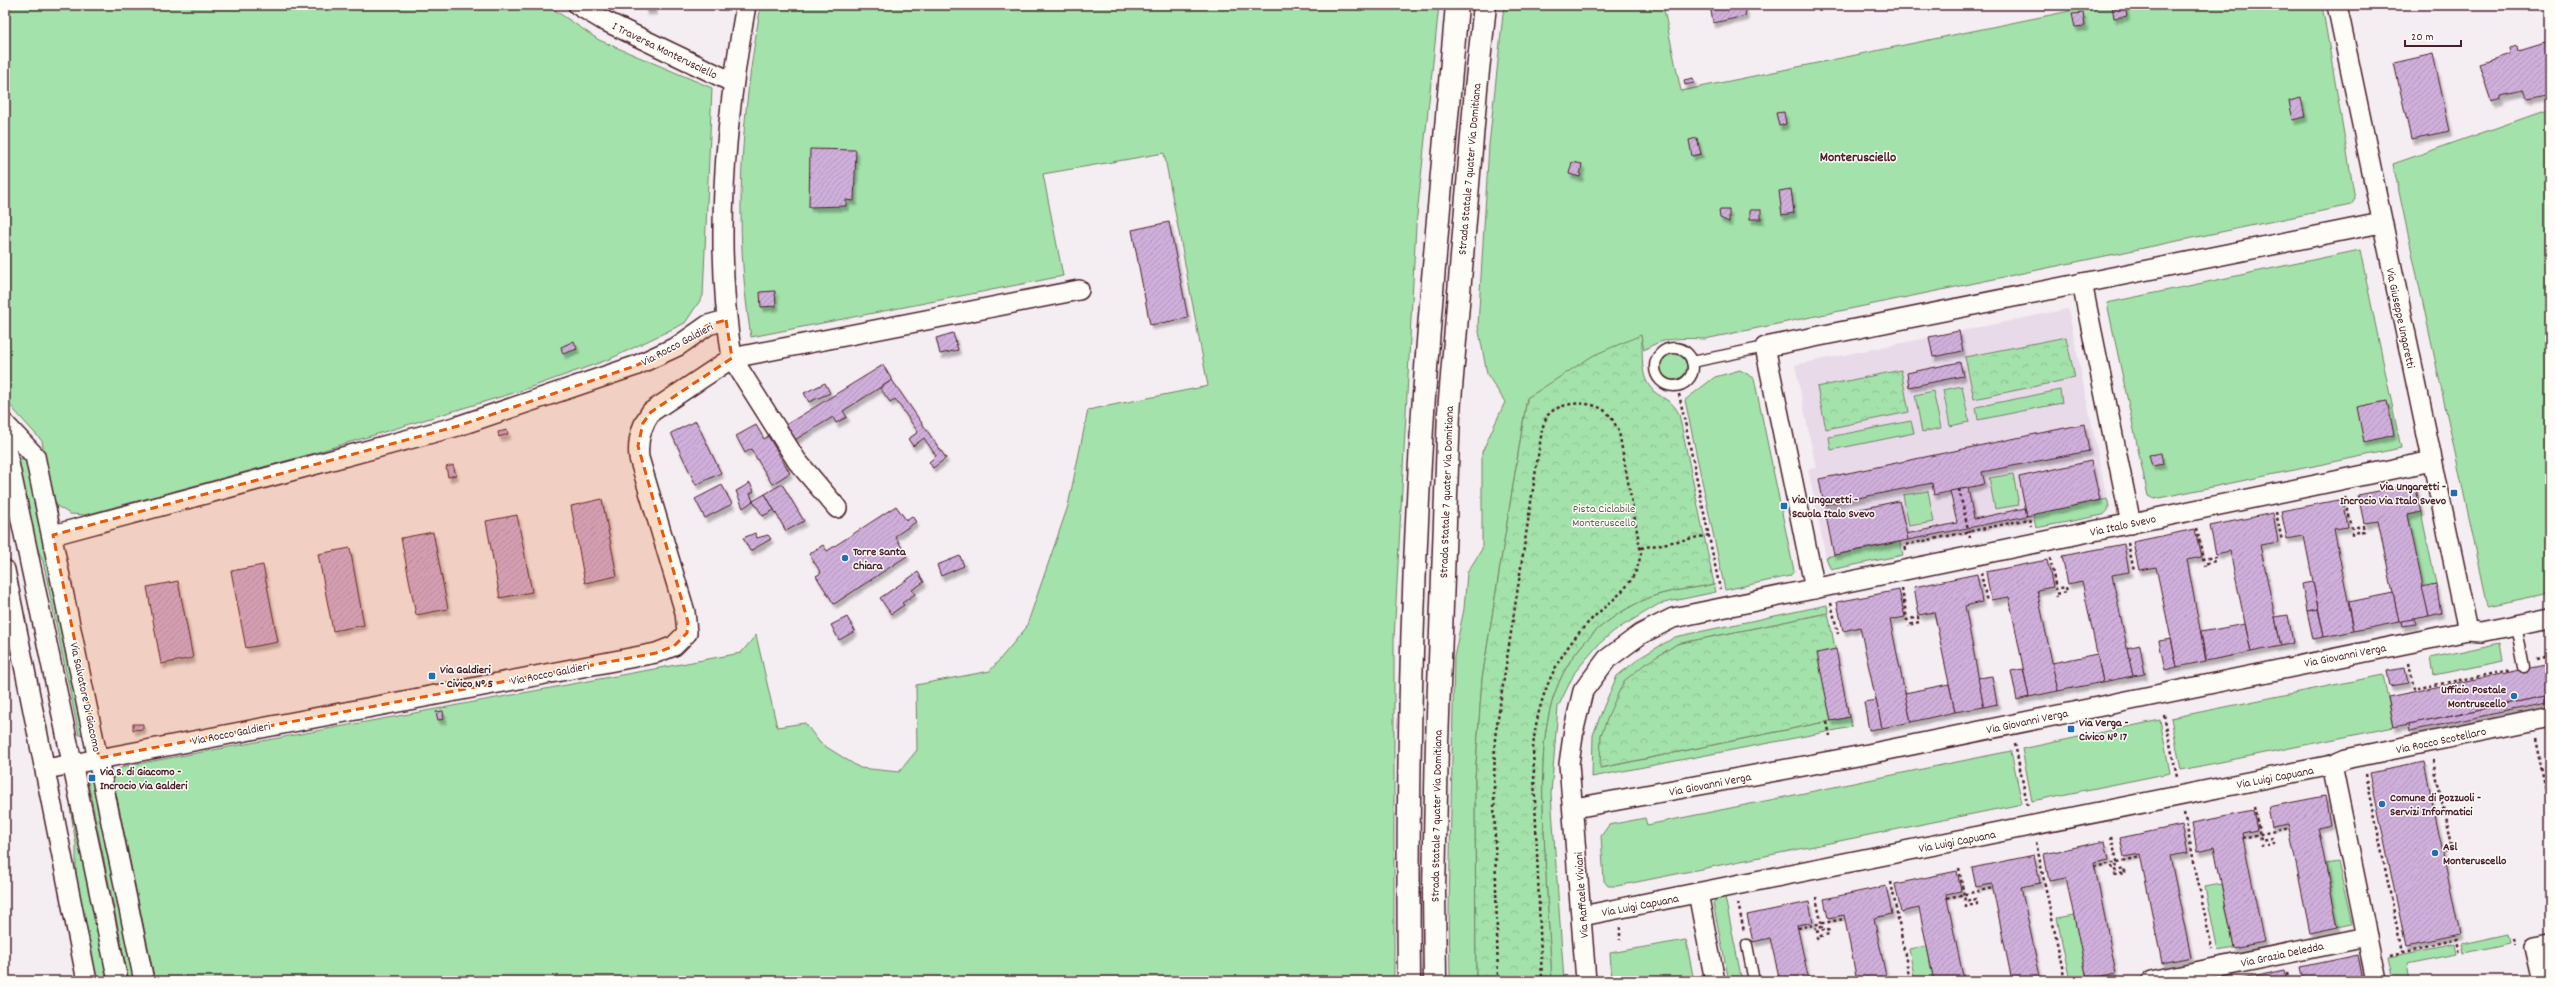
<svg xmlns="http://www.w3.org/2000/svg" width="2555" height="986" viewBox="0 0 2555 986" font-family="Dekko,sans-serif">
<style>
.built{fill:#e9daea}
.green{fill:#a3e2aa;stroke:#76806a}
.forest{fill:url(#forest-crowns);stroke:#76806a}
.building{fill:url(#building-hatch);stroke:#4a1f2b;filter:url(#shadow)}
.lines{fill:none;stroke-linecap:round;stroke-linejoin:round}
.lane-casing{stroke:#4a1f2b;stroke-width:13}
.street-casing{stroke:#4a1f2b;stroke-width:22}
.highway-casing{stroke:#4a1f2b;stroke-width:25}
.path{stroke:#4a1f2b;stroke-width:2.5;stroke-dasharray:3 3;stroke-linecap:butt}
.lane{stroke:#fdfcf7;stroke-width:10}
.street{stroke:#fdfcf7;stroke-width:19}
.highway{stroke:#fdfcf7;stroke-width:22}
.marked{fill:#e8590c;fill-opacity:0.2;stroke:#e8590c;stroke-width:3;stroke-dasharray:8 5;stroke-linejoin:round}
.poi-dot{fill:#1f6fb2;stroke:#fdfcf7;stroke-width:1.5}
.labels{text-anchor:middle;stroke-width:3;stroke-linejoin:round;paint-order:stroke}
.street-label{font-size:12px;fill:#4a1f2b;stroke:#fdfcf7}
.poi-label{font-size:12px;font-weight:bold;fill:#4a1f2b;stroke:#fdfcf7;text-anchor:start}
.park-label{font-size:12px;fill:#655a51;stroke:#fdfcf7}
.quarter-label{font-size:14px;font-weight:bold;fill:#4a1f2b;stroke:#fdfcf7}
</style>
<defs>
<pattern id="forest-crowns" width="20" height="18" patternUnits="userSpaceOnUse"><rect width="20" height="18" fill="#a3e2aa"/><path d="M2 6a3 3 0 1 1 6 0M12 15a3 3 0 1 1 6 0" fill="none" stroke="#8ec192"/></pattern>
<pattern id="building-hatch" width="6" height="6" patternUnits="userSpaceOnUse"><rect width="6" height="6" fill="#cfafdb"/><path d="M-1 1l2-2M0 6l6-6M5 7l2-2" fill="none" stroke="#b396bc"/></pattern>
<filter id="shadow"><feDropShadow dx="2.5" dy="4.5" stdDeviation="1" flood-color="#0004"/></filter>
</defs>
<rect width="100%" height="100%" fill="#f4edf1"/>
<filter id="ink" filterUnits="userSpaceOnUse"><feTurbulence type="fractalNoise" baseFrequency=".025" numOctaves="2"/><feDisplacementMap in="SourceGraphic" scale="8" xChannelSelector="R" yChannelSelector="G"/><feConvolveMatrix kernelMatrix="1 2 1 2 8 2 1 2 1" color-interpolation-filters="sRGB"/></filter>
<g filter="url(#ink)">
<path class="built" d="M2068 309 2107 499 1826 557 1808 469 1816 468 1795 365Z"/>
<g class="green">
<path d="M5 5H547L599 40 712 88 703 296 685 323 610 359 520 391 304 456 85 515 70 514 57 506 50 491 42 441 5 400Z"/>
<path d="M761 5H1439L1416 225 1394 639V981H155L113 779 117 770 126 766 741 653 756 635 777 727 805 723 820 743 860 768 899 772 917 750 916 685 990 671 1026 628 1068 506 1088 410 1208 386 1164 153 1043 174 1063 276 751 337C733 224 741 117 761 5Z"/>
<path d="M1504 5H1663L1681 91 2099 5H2322L2355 199 2351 205 1705 339C1681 338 1664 337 1644 350L1641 336 1527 398 1482 679 1475 778 1476 981H1450L1449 909 1454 657 1464 609 1467 573 1482 549V452L1505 402 1487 374 1478 326 1489 145Z"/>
<path d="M2550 109V593L2488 606 2393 164Z"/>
<path d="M2360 250 2401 448 2154 499 2148 496 2107 303Z"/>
<circle cx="1673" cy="366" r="14"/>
<path d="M1740 370 1754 378 1794 571 1790 576 1725 590 1685 400 1715 377Z"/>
<path d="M1962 386 1969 422 1950 426 1943 390Z"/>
<path d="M2060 390 2062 403 1978 420 1976 407Z"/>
<path d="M1933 391 1941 428 1922 432 1915 395Z"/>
<path d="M1911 421 1914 433 1831 450 1829 437Z"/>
<path d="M27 457 84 734 79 735 43 561 37 548 18 460Z"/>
<path d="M2013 474 2019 505 1995 509 1989 478Z"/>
<path d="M1928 491 1934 522 1909 526 1903 495Z"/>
<path d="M2107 499C2110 507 2110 510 2103 515L2036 528 2033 514Z"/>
<path d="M2421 512 2436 584 2422 587 2408 515Z"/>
<path d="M1900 542 1903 555 1835 569 1830 568 1826 557Z"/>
<path d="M1714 584 1716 592 1659 604 1614 631 1599 644 1575 672 1558 707 1551 794 1564 981H1552C1549 932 1546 882 1544 833 1539 732 1541 647 1646 599 1666 590 1693 589 1714 584Z"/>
<path d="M1827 605 1828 613 1677 644 1624 681 1601 735V768L1849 717 1852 727 1592 777 1593 735 1604 706 1617 676 1641 657 1675 637Z"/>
<path d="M2500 643 2503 661 2434 675 2431 658Z"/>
<path d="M2383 675 2394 727 2181 770 2171 718Z"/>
<path d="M2160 720 2170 773 2032 801 2022 749Z"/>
<path d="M2011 751 2022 804 1617 886H1608L1604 881 1601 836 1609 825 1645 818 1647 825Z"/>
<path d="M93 777 134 981H129L87 778Z"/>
<path d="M70 807 72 809 108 981H96L76 887V844Z"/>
<path d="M2338 862 2352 924 2338 927 2325 864Z"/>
<path d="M2221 884 2234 948 2218 951 2205 887Z"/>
<path d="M1725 897 1742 981H1729L1713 903 1717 899Z"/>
<path d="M2074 915 2087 979 2070 981 2057 918Z"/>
<path d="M2508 934 2510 943 2464 953 2462 944Z"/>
<path d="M1686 940 1694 981H1612L1610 953Z"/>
<path d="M2455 944 2457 954 2407 964 2410 981H2393L2388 957Z"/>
<path d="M1927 946 1934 981H1915L1909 949Z"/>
</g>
<g class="forest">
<path d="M1641 335C1644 353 1639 372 1650 387 1659 399 1672 398 1679 414L1714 584C1693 589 1666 590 1646 599 1541 647 1539 732 1544 833 1546 882 1549 932 1552 981H1476L1475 778 1482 679 1527 398 1594 355Z"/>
<path d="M2066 337 2075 378 1974 399 1965 357Z"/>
<path d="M1901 370 1909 412 1826 429 1817 387Z"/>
<path d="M1828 613 1849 717 1600 768 1601 735 1611 709 1624 681 1645 664 1677 644Z"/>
</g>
<g class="building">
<rect x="645" y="5" width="9" height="5"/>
<path d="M1710 5H1744L1746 16 1713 23Z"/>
<path d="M2112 5H2125L2127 16 2114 18Z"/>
<path d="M2083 13 2085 26 2075 27 2072 14Z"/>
<path d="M2545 43 2550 56 2545 58 2550 75V94L2529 99 2526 97 2523 90 2501 95V98L2491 101 2479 64 2511 54 2510 48 2518 46 2519 51Z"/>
<path d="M2433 54 2450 131 2411 139 2394 63Z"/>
<path d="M1693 78 1694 83 1685 85 1684 80Z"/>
<path d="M2301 98 2305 117 2293 120 2289 101Z"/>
<path d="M1784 112 1786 124 1779 126 1776 113Z"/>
<path d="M1697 138 1701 154 1692 156 1689 140Z"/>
<path d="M810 149 856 150 854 201 846 200V206L809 207Z"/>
<path d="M1572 162 1582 164 1580 177 1569 174Z"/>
<path d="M1791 189 1794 213 1782 215 1779 191Z"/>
<path d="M1719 210H1729V222L1720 218Z"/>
<rect x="1750" y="210" width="11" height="9"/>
<path d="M1169 222 1188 318 1150 325 1132 230Z"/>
<path d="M775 291 776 306 761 307 760 292Z"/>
<path d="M1959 331 1963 351 1933 357 1929 337Z"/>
<path d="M953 333 958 350 940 354 936 338Z"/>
<path d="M574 341 577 349 563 354 561 347Z"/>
<path d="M1960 362 1963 376 1909 387 1907 373Z"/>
<path d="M883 365 892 380 843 411 847 417 836 423 833 417 793 441 784 426Z"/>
<path d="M892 380 946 458 933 468 929 462 936 456 924 438 913 446 908 439 918 432 895 399 890 402 880 388Z"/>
<path d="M825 383 830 393 809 402 804 393Z"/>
<path d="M2387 401 2394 435 2364 442 2357 407Z"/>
<path d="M696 421 721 473 696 485 671 433Z"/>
<path d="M2084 424 2089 451 1982 472 1985 484 1934 495 1932 483 1824 505 1819 479Z"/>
<path d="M756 425 764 439 768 436 790 473 772 484 751 449 745 453 736 436Z"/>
<path d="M507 430 508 434 499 437 498 432Z"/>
<path d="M2161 453 2163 464 2152 466 2149 455Z"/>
<path d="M2091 461 2100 500 2027 516 2019 477Z"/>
<path d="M453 465 456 475 448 477 446 467Z"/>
<path d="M750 483 754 491 750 494 753 501 743 508 736 491Z"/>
<path d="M782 484 804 521 786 531 765 494Z"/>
<path d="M2415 484 2421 512 2408 515 2429 616 2399 622 2378 521 2364 523 2358 495Z"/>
<path d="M722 485 732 504 705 518 695 499Z"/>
<path d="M1968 488 1974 519 2025 508 2027 516 1908 540 1906 534 1957 523 1950 491Z"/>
<path d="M765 494 774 510 763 516 753 501Z"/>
<path d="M602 499 617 576 585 583 571 506Z"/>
<path d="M2343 499 2348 527 2334 529 2354 631 2324 637 2304 536 2287 539 2281 511Z"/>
<path d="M1899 501 1908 540 1834 555 1826 516Z"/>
<path d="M896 506 906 520 912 516 916 522 895 536 907 556 834 604 816 576 821 573 809 554 823 545 827 551Z"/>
<path d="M2273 513 2278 542 2260 545 2281 646 2251 652 2230 551 2216 554 2210 526Z"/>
<path d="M517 515 532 592 500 598 486 521Z"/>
<path d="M2195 529 2201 557 2187 560 2206 661 2177 667 2156 567 2139 570 2133 542Z"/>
<path d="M433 532 448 609 416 615 401 538Z"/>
<path d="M755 533 757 538 768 535 771 539 750 551 743 538Z"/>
<path d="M2124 544 2129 572 2112 575 2133 676 2103 682 2082 581 2068 584 2062 556Z"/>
<path d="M350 548 364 625 333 631 318 554Z"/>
<path d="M960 556 964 566 941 576 937 565Z"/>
<path d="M2047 560 2053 587 2037 590 2058 691 2029 697 2009 597 1991 600 1986 572Z"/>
<path d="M263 565 278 642 246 648 231 571Z"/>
<path d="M918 572 924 582 912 590 915 594 902 603 904 605 891 614 880 598Z"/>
<path d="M1977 574 1982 602 1965 606 1984 707 1955 712 1934 612 1919 615 1914 587Z"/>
<path d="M178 581 193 658 161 664 147 587Z"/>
<path d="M2313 582 2318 609 2307 611 2302 584Z"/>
<path d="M2436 584 2441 613 2429 616 2422 587Z"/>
<path d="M1899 590 1905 617 1890 620 1911 722 1882 728 1860 627 1843 631 1837 602Z"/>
<path d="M2393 593 2399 622 2354 631 2349 602Z"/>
<path d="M2318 609 2324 637 2313 639 2307 611Z"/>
<path d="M2288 615 2293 643 2281 646 2275 617Z"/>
<path d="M847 617 855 631 839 640 831 625Z"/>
<path d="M2415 619 2416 624 2402 626 2401 621Z"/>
<path d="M2245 624 2251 652 2206 661 2201 632Z"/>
<path d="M2171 639 2177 667 2165 670 2159 641Z"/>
<path d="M2140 645 2145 674 2133 676 2127 648Z"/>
<path d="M1836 649 1849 717 1831 721 1817 653Z"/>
<path d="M2097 654 2103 682 2058 691 2052 663Z"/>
<path d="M2550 664V695L2394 727 2388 697Z"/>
<path d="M2405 668 2408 683 2390 686 2387 671Z"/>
<path d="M2023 669 2029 697 2017 700 2011 671Z"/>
<path d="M1992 676 1997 704 1984 707 1978 678Z"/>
<path d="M1949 684 1955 712 1911 722 1905 693Z"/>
<path d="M2545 696 2546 703 2410 731 2409 724Z"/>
<path d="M1876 700 1882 728 1869 730 1864 702Z"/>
<path d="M443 711 444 719 438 720 436 712Z"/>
<path d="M133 724H143V729L133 730Z"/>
<path d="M2424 762 2460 935 2406 946 2370 773Z"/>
<path d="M2325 796 2330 824 2318 827 2338 927 2310 933 2288 824 2272 827 2268 807Z"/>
<path d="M2253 811 2257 830 2242 833 2264 942 2234 948 2214 847 2197 851 2192 823Z"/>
<path d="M2182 825 2188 853 2170 856 2191 957 2162 963 2140 854 2124 857 2120 838Z"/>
<path d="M2105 841 2109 860 2094 863 2116 973 2087 979 2066 878 2049 881 2044 854Z"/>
<path d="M2034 855 2040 883 2021 887 2041 981H2012L1992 884 1976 887 1972 868Z"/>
<path d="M1957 871 1961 891 1946 894 1964 981H1934L1919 908 1901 912 1895 884Z"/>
<path d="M1886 886 1892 914 1874 918 1887 981H1857L1844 915 1828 918 1824 899Z"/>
<path d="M1809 902 1813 922 1797 925 1809 981H1780L1770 938 1753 942 1747 915Z"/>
<path d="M2358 955 2363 981H2304L2301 967Z"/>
<path d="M2285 970 2288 981H2233Z"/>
</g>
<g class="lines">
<g class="lane-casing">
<g id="lane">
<circle cx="1674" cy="367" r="19"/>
<path d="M1692 362 1765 347"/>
<path d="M2516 625 2524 667"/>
<path d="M1747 945 1754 981"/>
</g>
</g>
<g class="street-casing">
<g id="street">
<path d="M578 5 603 20 732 82"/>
<path d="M2337 5 2468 631"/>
<path d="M2082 283 2131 524"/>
<path d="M5 424 35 456 144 981"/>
<path d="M5 444 118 981"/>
<path d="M837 508 797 461 732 358 1079 290"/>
<path d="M53 535 458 426 635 366 678 346 708 325 726 320"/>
<path d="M5 570 87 981"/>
<path d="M1815 589 1765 347 2381 223"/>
<path d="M2332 765 2376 981"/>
<path d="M46 769 656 653 674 646 687 633 685 612 639 458C637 440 641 426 651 412L732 358C714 241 725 121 746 5"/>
<path d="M1575 808 1863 755 2468 631 2481 632 2550 618"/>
<path d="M1698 893 1715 981"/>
<path d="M1582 916 2332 765 2346 759 2550 717"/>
<path d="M1586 981 1569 764 1574 729 1583 691 1607 659 1641 634 1673 618 2432 461"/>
<path d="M2151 981 2367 937"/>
<path d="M2543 981 2535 946 2550 943"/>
</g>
</g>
<g class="highway-casing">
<g id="highway">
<path d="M1409 981C1407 791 1411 601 1423 411 1432 276 1445 140 1457 5"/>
<path d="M1435 981 1434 891 1437 742 1449 412 1476 89 1485 5"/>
</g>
</g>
<g class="path">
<path d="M1679 394 1720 589"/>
<path d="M1959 489 1970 538"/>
<path d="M2345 497 2352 528 2363 526 2364 531 2352 533V536"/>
<path d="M2276 512 2282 541"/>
<path d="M2197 528 2203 559 2215 557V561L2204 564 2205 566"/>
<path d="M2128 543 2134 571"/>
<path d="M1641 548 1709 535"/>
<path d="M1906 550 1905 545 2029 519 2031 526"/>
<path d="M2050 558 2056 589 2066 587 2067 592 2056 594 2057 597"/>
<path d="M1981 573 1987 602"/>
<path d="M1902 589 1907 620 1918 617 1919 622 1909 625V627"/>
<path d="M1831 603 1838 634"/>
<path d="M2537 659 2550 656"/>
<path d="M2409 663 2414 689 2511 670"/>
<path d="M2164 715 2177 777"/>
<path d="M1827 722 1830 736"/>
<path d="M2535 738 2550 809"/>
<path d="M2015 744 2028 808"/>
<path d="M2433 760 2452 850 2443 852"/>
<path d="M2366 774 2402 952"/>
<path d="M2254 807 2261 840 2272 838 2273 843 2262 845 2263 848"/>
<path d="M2184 813 2212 949"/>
<path d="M2111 836 2118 865 2112 866 2113 871 2124 868 2125 873 2114 875 2115 878"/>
<path d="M2242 838 2289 828"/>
<path d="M2036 842 2065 981"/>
<path d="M2094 867 2141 857"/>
<path d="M1959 868 1965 901 1976 899 1977 904 1966 906V908"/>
<path d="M1891 882 1910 981"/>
<path d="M1816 897 1822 927 1816 928V932"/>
<path d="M1947 898 1993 888"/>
<path d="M1738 903 1744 931"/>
<path d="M1620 927V940"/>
<path d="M1798 928 1844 919"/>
<path d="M1816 932 1828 929 1829 934 1817 937 1818 939"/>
<path d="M2514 938 2515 945"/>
<path d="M2390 955 2457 940 2460 954"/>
<path d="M2288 972 2290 981"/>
<path d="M1498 981 1494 794 1495 737 1542 430C1543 426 1545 419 1548 415 1560 401 1592 400 1605 411 1612 417 1615 424 1619 432L1641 553C1634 591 1611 598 1587 624 1554 658 1537 701 1533 748L1542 981"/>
</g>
<use href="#lane" class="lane"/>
<use href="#street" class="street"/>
<use href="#highway" class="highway"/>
</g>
</g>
<path class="marked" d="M726 320 732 358 651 412 643 423 638 446 688 622 687 633 674 646 656 653 99 758 53 535 458 426 635 366 678 346 708 325Z"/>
<g class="poi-dot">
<rect x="2450" y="489" width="8" height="8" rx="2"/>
<rect x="1780" y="502" width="8" height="8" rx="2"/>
<circle cx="845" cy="558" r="4"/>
<rect x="428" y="672" width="8" height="8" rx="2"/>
<circle cx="2514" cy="696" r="4"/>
<rect x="2067" y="725" width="8" height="8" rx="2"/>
<rect x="88" y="774" width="8" height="8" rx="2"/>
<circle cx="2382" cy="804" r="4"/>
<circle cx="2435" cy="853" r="4"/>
</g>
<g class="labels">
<g class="street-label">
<text transform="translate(665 50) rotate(26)" y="4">I Traversa Monterusciello</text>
<text transform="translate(1469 169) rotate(-85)" y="4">Strada Statale 7 quater Via Domitiana</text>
<text transform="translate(2401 318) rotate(78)" y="4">Via Giuseppe Ungaretti</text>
<text transform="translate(677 344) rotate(-28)" y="4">Via Rocco Galdieri</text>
<text transform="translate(1446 492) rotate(-88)" y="4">Strada Statale 7 quater Via Domitiana</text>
<text transform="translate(2123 525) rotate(-12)" y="4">Via Italo Svevo</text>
<text transform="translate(2345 655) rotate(-11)" y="4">Via Giovanni Verga</text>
<text transform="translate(550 673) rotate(-11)" y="4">Via Rocco Galdieri</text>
<text transform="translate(86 697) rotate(78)" y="4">Via Salvatore Di Giacomo</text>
<text transform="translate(2027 721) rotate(-12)" y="4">Via Giovanni Verga</text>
<text transform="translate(231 733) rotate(-11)" y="4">Via Rocco Galdieri</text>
<text transform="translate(2441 740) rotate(-12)" y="4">Via Rocco Scotellaro</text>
<text transform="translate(2275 777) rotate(-11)" y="4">Via Luigi Capuana</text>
<text transform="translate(1710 784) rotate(-11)" y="4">Via Giovanni Verga</text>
<text transform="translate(1436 816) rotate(-89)" y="4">Strada Statale 7 quater Via Domitiana</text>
<text transform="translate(1957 841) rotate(-11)" y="4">Via Luigi Capuana</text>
<text transform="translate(1581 895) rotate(-94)" y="4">Via Raffaele Viviani</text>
<text transform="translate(1640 905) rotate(-11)" y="4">Via Luigi Capuana</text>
<text transform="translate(2282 954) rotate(-12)" y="4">Via Grazia Deledda</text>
</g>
<g class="poi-label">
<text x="2446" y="490" text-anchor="end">Via Ungaretti -<tspan x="2446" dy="14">Incrocio Via Italo Svevo</tspan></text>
<text x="1792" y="503">Via Ungaretti -<tspan x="1792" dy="14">Scuola Italo Svevo</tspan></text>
<text x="853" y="555">Torre Santa<tspan x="853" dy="14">Chiara</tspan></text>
<text x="440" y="673">Via Galdieri<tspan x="440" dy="14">- Civico N° 5</tspan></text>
<text x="2506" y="693" text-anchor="end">Ufficio Postale<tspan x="2506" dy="14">Montruscello</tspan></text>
<text x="2079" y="726">Via Verga -<tspan x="2079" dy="14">Civico N° 17</tspan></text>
<text x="100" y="775">Via S. di Giacomo -<tspan x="100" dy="14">Incrocio Via Galderi</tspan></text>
<text x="2390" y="801">Comune di Pozzuoli -<tspan x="2390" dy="14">Servizi Informatici</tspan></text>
<text x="2443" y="850">Asl<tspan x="2443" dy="14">Monteruscello</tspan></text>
</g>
<g class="park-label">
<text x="1604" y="512">Pista Ciclabile<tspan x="1604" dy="14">Monteruscello</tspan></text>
</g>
<g class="quarter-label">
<text x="1858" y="161">Monterusciello</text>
</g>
</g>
<rect width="2555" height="986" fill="none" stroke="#fdfcf7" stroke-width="20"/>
<rect x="10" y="10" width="2535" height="966" fill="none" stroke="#4a1f2b" stroke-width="1.5" filter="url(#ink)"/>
<path d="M2405 40v6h56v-6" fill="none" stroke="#4a1f2b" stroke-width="2"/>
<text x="2411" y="40" font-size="12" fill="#4a1f2b" stroke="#fdfcf7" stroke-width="3" paint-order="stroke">20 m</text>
</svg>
